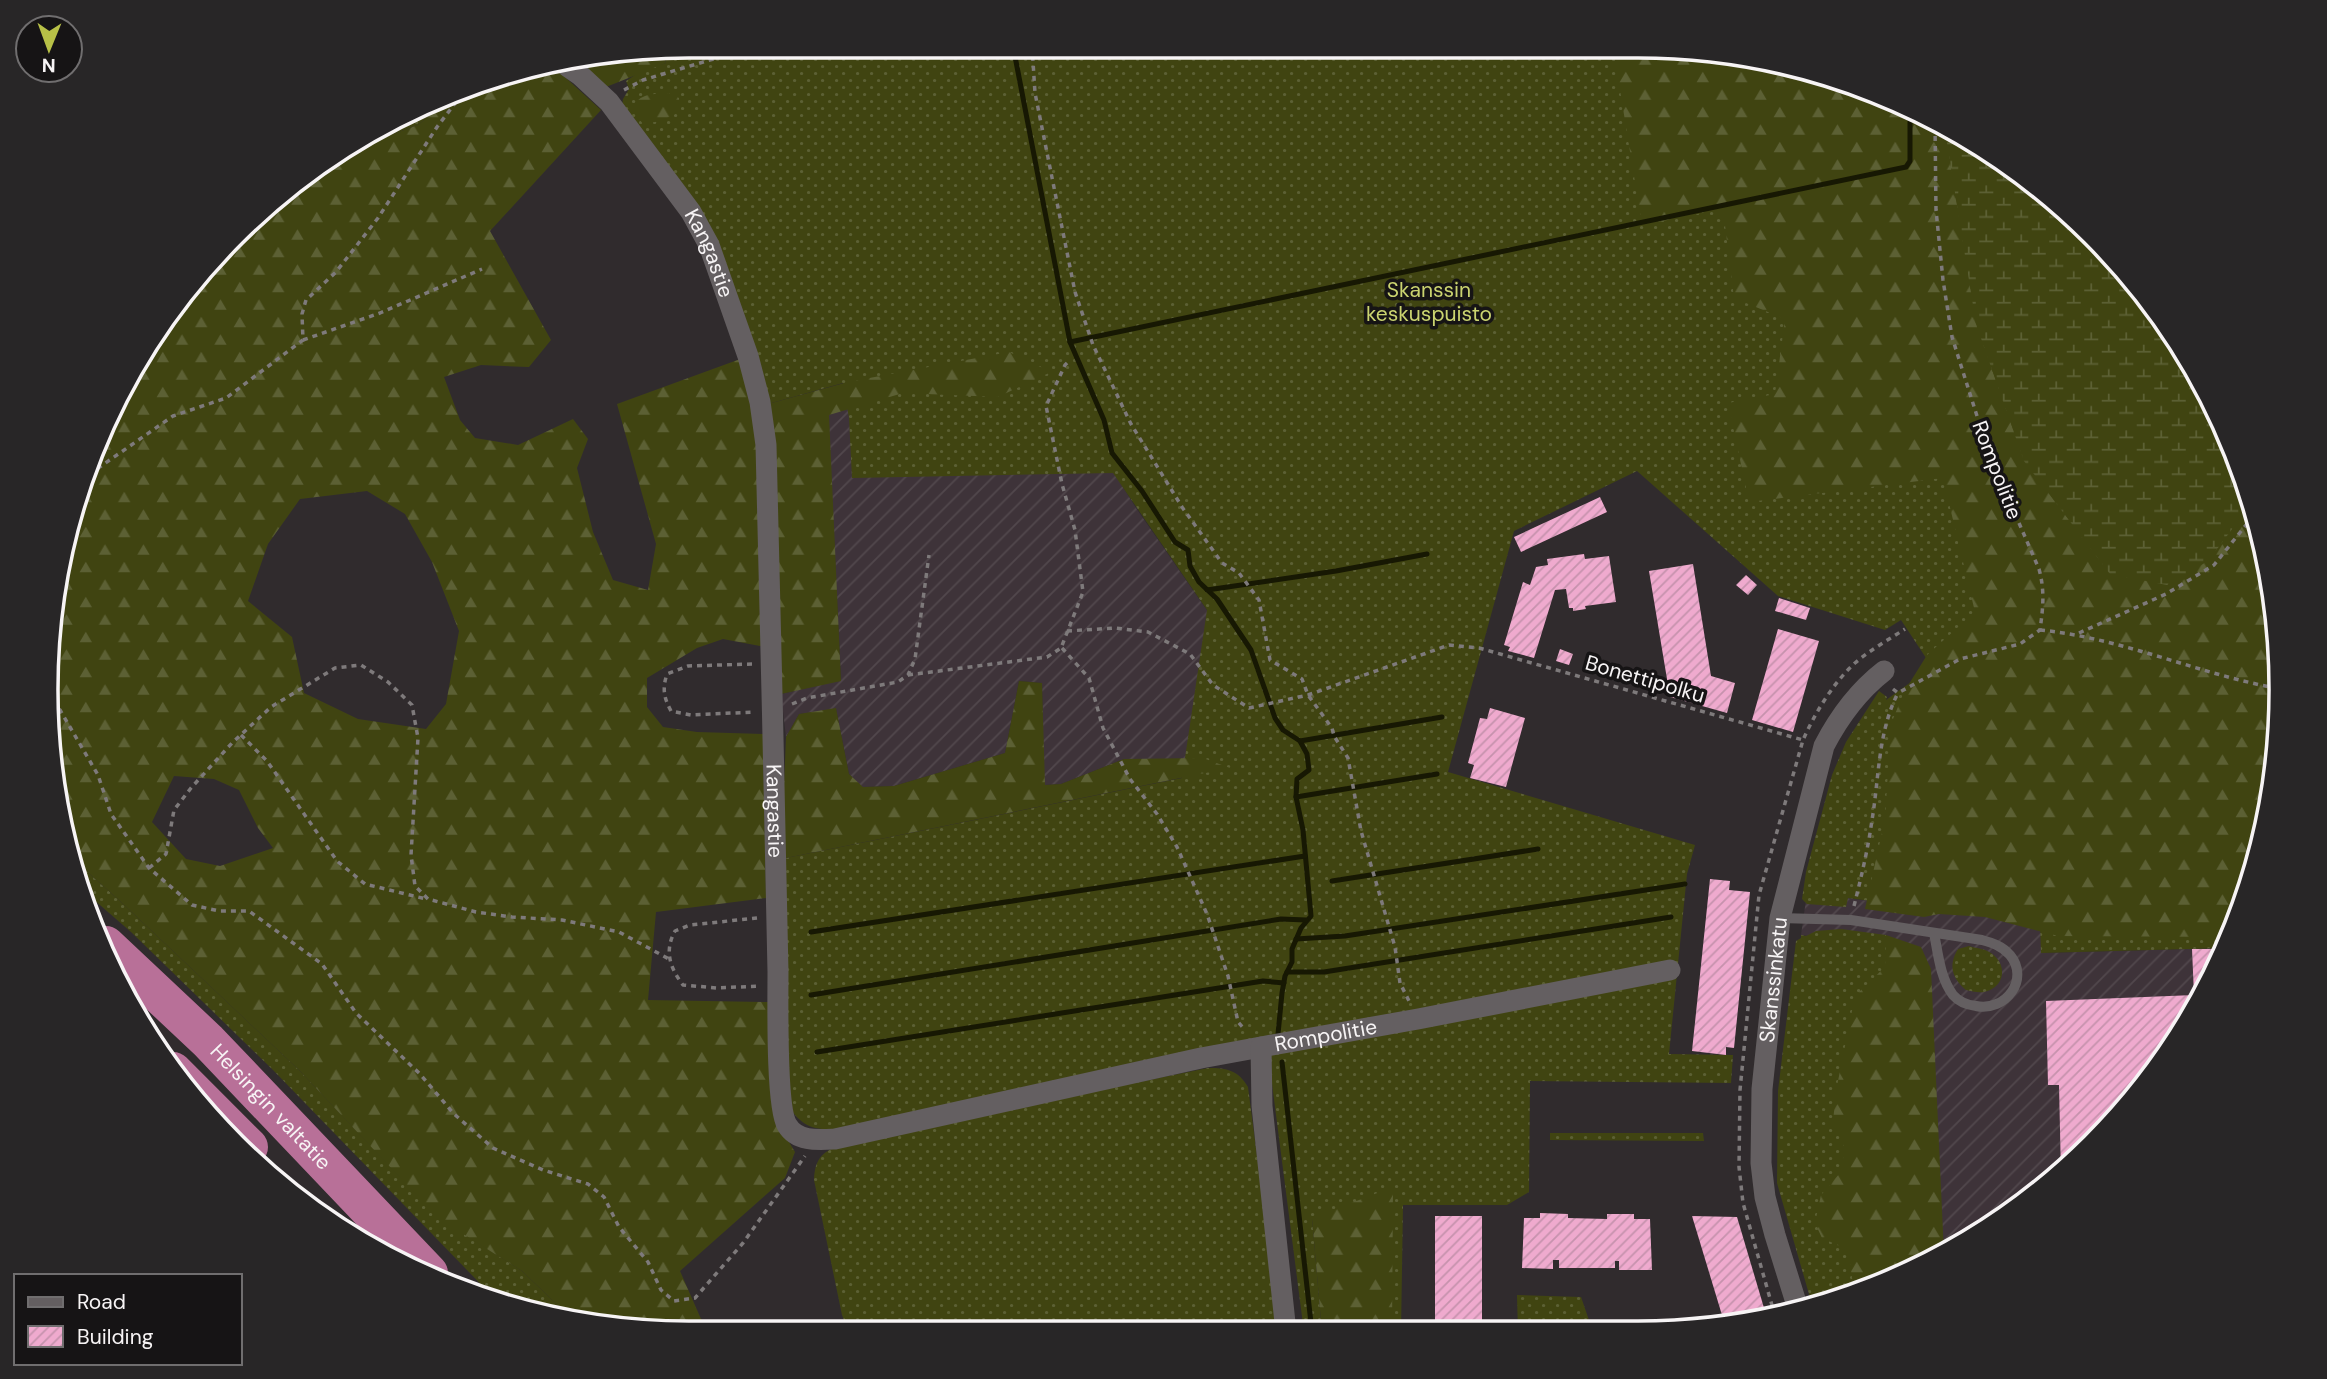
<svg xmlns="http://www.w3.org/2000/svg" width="2327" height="1379" viewBox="0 0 2327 1379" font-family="'DM Sans',sans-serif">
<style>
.industrial{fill:url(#industrial-furrows)}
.grass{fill:url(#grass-dots)}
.forest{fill:url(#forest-firs);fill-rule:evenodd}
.wetland{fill:url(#wetland-marsh)}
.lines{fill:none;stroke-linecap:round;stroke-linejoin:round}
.stream{stroke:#171803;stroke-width:5}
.building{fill:url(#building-hatch)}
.path{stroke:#7e7a7b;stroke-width:3.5;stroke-dasharray:5 5;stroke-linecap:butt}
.service{stroke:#645f61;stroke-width:10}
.minor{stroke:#645f61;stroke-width:21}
.motorway{stroke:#b87098;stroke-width:38}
.labels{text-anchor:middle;stroke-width:7;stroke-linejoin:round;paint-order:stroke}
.street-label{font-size:21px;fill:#f7f4f5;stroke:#161415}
.park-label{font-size:21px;fill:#cbd470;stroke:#161415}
.rim{fill:none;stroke:#f7f4f5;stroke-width:3.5}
</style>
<defs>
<pattern id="industrial-furrows" width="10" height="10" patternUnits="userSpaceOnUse" patternTransform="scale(1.75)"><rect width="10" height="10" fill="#3e3339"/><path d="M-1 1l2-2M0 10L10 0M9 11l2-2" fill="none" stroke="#51474c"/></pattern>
<pattern id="grass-dots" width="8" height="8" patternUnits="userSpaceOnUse" patternTransform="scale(1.75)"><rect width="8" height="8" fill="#404411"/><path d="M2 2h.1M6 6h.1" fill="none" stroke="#5c6034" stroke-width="1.8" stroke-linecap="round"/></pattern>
<pattern id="forest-firs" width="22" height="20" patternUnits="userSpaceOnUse" patternTransform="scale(1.75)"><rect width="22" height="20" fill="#404411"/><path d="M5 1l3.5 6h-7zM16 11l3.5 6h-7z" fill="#5c6034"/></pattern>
<pattern id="wetland-marsh" width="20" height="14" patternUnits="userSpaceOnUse" patternTransform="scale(1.75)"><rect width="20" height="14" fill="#404411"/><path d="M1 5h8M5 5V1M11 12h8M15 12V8" fill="none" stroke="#5c6034"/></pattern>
<pattern id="building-hatch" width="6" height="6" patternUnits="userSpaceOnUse" patternTransform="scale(1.75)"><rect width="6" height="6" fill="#efaace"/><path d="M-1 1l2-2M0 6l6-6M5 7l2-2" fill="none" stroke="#c692ad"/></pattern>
</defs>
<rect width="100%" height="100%" fill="#302b2d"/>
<g class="industrial">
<path d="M1051 372 1136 508 1240 658 1230 768 1124 759 1061 784 1044 785 1042 683 1019 681 1005 753 894 786 862 787 849 774 836 709 799 714 786 737 781 694 841 680 828 414 903 393Z"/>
<path d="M1807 893 2040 923 2042 953 2226 948 2173 1048 2062 1173 1959 1247 1929 1260 1919 949 1801 935Z"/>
</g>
<g class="grass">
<path d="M690 46 1680 47 1845 80 1996 154 2093 234 2173 332 2233 443 2269 564 2281 690 2269 816 2232 936 2226 948 2041 953 2040 923 1848 898 1846 907 1807 904 1802 899 1806 872 1832 775 1846 742 1879 691 1887 697 1886 700 1932 667 1901 620 1885 630 1778 596 1637 471 1514 531 1448 772 1695 845 1687 874 1669 1054 1733 1055 1731 1083 1530 1081 1529 1192 1507 1205H1403L1401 1332H1343L1312 1218 1322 1332H1304L1271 1076 1254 1044 837 1129C813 1131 799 1125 787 1103L781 859 1182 778 1207 610 1113 473 852 478 849 418 843 383 768 404 742 314 622 107 623 99 629 89 626 81 641 71 666 63 662 50Z"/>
<path d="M453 96 418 125 354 148Z"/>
<path d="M74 860 120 901 299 1070 438 1217 522 1271 570 1317 498 1302 273 1070 131 932 78 886Z"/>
<path d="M1841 929 1886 935 1929 1260 1813 1308 1777 1183 1778 1091 1796 941 1801 938V935L1806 936 1816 931Z"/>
<path d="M1969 946C1975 948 1986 949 1991 953 2006 963 2006 983 1990 990 1982 994 1974 992 1966 990 1952 978 1948 965 1958 949Z"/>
<path d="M1208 1068C1227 1068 1238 1070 1248 1087L1280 1332H849L842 1315 814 1180C815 1154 826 1151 848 1141Z"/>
<path d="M1550 1133H1703L1704 1141 1550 1140Z"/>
<path d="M1517 1295 1581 1297 1591 1326 1578 1332H1518Z"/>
</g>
<g class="forest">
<path d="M1613 47H1680L1845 80 1945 129 1976 324 2024 460 2110 574 2208 561 2251 504 2269 564 2281 690 2269 816 2232 937 2058 936 1985 917 1939 914 1924 917 1865 909 1885 819 1891 724 1904 692 1927 655 1975 612 1943 478 1749 502 1728 403 1775 394 1785 319 1734 298 1723 209 1642 225Z"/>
<path d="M662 50 666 63 606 87 574 65Z"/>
<path d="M555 68 601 110 490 231 551 340 529 367 481 365 444 377 460 420 475 438 518 445 573 419 588 439 577 468 593 532 613 580 648 590 656 544 617 404 743 358 756 409 765 647 723 639 697 648 647 678V707L663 727 697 732 763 734 766 898 656 912 648 1000 768 1002 777 1122 795 1152 785 1178 680 1271 701 1319 721 1332H647L570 1317 522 1271 438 1218 299 1070 120 901 74 860 46 689 80 483 178 298 278 198 329 162 354 148 418 125 453 96 473 85 488 79ZM367 491 405 514 432 562 459 631 446 704 426 729 358 719 304 693 292 637 248 601 268 544 300 499ZM174 776 214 779 239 790 258 828 273 848 220 866 186 859 152 822Z"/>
<path d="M669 93 679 98V112L661 121 643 124 631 108C641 93 652 94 669 93Z"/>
<path d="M1009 352 1051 372 998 397 903 393 829 415 841 681 781 694 768 404 848 382Z"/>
<path d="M1019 681 1042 683 1045 785 1061 784 1124 759 1203 758 1230 768 781 859 786 737 799 714 836 708 849 774 863 787 894 786 1005 753Z"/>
<path d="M1886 935 1921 947 1931 969 1944 1254 1854 1291 1848 1250 1822 1238 1815 1223 1821 1195 1840 1173 1845 1149 1833 1122 1836 1091 1855 996 1885 967Z"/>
<path d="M1393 1187 1392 1332H1322L1312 1218Z"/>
</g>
<path class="wetland" d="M1945 130 1996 154 2093 234 2173 332 2233 443 2251 504 2208 561 2167 585 2110 574 2024 461 1976 324Z"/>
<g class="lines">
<g class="stream">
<path d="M1013 46 1070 342 1104 420 1112 453 1142 491 1175 542 1188 550 1190 566 1199 582 1217 599 1251 650 1275 718 1283 730 1300 741 1307 754 1309 770 1297 779 1296 797 1303 830 1311 916 1301 928 1292 949V962L1285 976 1282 993 1278 1034"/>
<path d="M1070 342 1906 167 1910 161V112"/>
<path d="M1207 590 1336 571 1427 554"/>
<path d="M1300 741 1442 717"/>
<path d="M1296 797 1437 774"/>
<path d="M1332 881 1538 849"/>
<path d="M811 932 1305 856"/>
<path d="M1296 939 1345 936 1685 884"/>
<path d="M1287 972H1324L1671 917"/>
<path d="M811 995 1281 919 1306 920"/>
<path d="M817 1052 1263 981 1284 983"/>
<path d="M1282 1062 1312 1332"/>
</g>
</g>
<g class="building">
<path d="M1600 497 1607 512 1521 552 1514 537Z"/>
<path d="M1584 554 1585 559 1609 556 1616 602 1585 606 1586 609 1573 611V608H1569L1566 589 1555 590 1534 658 1508 651 1510 647 1504 645 1523 582 1530 585 1536 567 1548 565 1547 559Z"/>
<path d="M1693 564 1711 676 1735 683 1727 713 1670 697 1649 571Z"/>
<path d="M1746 575 1757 585 1748 595 1736 585Z"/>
<path d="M1779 598 1810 608 1806 620 1775 611Z"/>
<path d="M1778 629 1819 641 1793 732 1752 720Z"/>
<path d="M1560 649 1573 654 1569 665 1556 661Z"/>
<path d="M1490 708 1525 718 1506 787 1470 778 1474 765 1468 763 1480 718 1487 719Z"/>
<path d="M1710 879 1730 881 1729 890 1750 892 1734 1048 1726 1047V1055L1692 1051Z"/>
<path d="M2192 949H2226L2173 1048 2061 1175 2059 1085H2048L2046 1001 2194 995Z"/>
<path d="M1540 1213 1568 1214V1218L1607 1219V1214H1634V1219H1650L1652 1270H1619V1261H1615V1268H1559V1260H1553V1269L1522 1268 1524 1218H1540Z"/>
<rect x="1435" y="1216" width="47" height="116"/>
<path d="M1692 1216 1737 1217 1767 1318 1725 1325Z"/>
</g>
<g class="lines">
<g class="path">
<path d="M1032 46 1035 93 1075 292 1093 345 1131 424 1182 507 1222 563 1239 573 1259 600 1270 660 1302 679 1308 695 1332 728 1334 736 1348 758 1361 831 1395 947 1400 983 1410 1003"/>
<path d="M624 90 643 80 757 46"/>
<path d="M303 340 380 313 482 269"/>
<path d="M81 480 173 416 226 398 303 340 302 314 306 300 336 272 378 218 437 127 466 89"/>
<path d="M2040 630C2123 638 2200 675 2281 689"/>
<path d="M1067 631 1115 628 1148 632 1190 654 1213 685 1249 708 1308 695 1449 645 1479 648 1803 740"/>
<path d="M2079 633 2166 594 2214 565 2254 515"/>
<path d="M1062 648 1089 678 1103 728 1130 779 1157 814 1177 847 1207 914 1228 976 1238 1022 1245 1030"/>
<path d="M752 664 688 666 667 674C662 689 664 698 671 711L691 715 754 712"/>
<path d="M908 675 1047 657 1061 648 1083 592 1075 530 1062 484 1046 406 1065 365 1070 360"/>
<path d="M1893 689 1898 693 1960 659 2020 644 2040 630C2043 608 2045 591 2039 569L1989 454 1952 337 1943 280 1936 210 1935 124"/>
<path d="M46 694 60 710 98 775 111 814 149 868 192 905 219 911H249L322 964 356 1013 420 1074 454 1114 493 1148 543 1170 588 1184 604 1197 619 1227 648 1262 661 1290 674 1301 695 1298 743 1243 805 1156"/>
<path d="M792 704 807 698 898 682 908 675 915 659 929 555"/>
<path d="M241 735 267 761 337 861 365 884 426 899"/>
<path d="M149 868 166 854 174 810 191 788 232 743 271 707 335 668 361 665 388 682 412 705 418 738 411 855 415 886 428 899 476 912 512 917 562 920 619 932 669 959"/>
<path d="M1854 906C1861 878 1868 849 1872 820 1879 779 1878 731 1898 693"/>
<path d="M757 918 690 925 675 931C664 951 670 968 683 985L717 988 760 986"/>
<path d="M1775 1316 1743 1203 1739 1167 1740 1090 1759 895 1803 740C1815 713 1833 683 1855 663 1870 650 1888 640 1905 629"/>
</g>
<path class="service" d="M1780 918 1851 920 1982 940C1993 943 2002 946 2010 955 2030 979 2006 1012 1976 1006 1967 1005 1959 1002 1953 995 1940 978 1938 953 1934 933"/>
<g class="minor">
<path id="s1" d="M567 66 580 75 609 102 691 212 709 245 748 356 760 402 766 445C771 621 774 796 778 972 778 999 776 1107 787 1125 797 1142 818 1140 835 1139L1201 1058 1261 1047"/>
<path id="s2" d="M1799 1312 1775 1235 1765 1197 1761 1163 1762 1089 1780 918 1824 746C1839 717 1857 692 1884 671"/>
<path id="s3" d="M1286 1332 1262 1106 1261 1047 1418 1019 1670 970"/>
</g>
<g class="motorway">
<path id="s4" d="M106 945 208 1041 429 1273"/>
<path d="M173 1071 249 1147"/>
</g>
</g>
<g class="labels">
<g class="street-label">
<text dy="7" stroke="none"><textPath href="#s1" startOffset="238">Kangastie</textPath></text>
<text transform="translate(1997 470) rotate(69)" y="7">Rompolitie</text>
<text transform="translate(1645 679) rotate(16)" y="7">Bonettipolku</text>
<text dy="7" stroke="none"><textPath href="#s1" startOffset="805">Kangastie</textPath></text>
<text dy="7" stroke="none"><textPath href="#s2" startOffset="338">Skanssinkatu</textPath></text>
<text dy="7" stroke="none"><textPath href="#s3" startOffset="352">Rompolitie</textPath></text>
<text dy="7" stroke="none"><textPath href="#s4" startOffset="231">Helsingin valtatie</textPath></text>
</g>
<g class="park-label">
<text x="1429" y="297">Skanssin<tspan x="1429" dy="24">keskuspuisto</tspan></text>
</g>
</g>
<path d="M0 0H2327V1379H0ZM689 58H1638A631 631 0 0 1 2269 689V690A631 631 0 0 1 1638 1321H689A631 631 0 0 1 58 690V689A631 631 0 0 1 689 58Z" fill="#282627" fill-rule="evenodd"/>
<path class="rim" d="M689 58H1638A631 631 0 0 1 2269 689V690A631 631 0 0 1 1638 1321H689A631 631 0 0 1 58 690V689A631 631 0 0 1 689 58Z"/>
<rect x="14" y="1274" width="228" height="91" fill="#161415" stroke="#706e6f" stroke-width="2"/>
<rect x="28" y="1297" width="35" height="10" fill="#645f61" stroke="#706e6f" stroke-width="2"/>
<text x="77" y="1309" font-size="21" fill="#f7f4f5">Road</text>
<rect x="28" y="1326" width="35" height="21" fill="url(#building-hatch)" stroke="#706e6f" stroke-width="2"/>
<text x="77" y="1344" font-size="21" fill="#f7f4f5">Building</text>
<g transform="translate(49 49) rotate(181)"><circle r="33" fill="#161415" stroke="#706e6f" stroke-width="2"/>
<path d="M0-5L12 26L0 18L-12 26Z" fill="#b8c147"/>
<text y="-10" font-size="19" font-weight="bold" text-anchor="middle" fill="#f7f4f5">N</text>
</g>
</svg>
